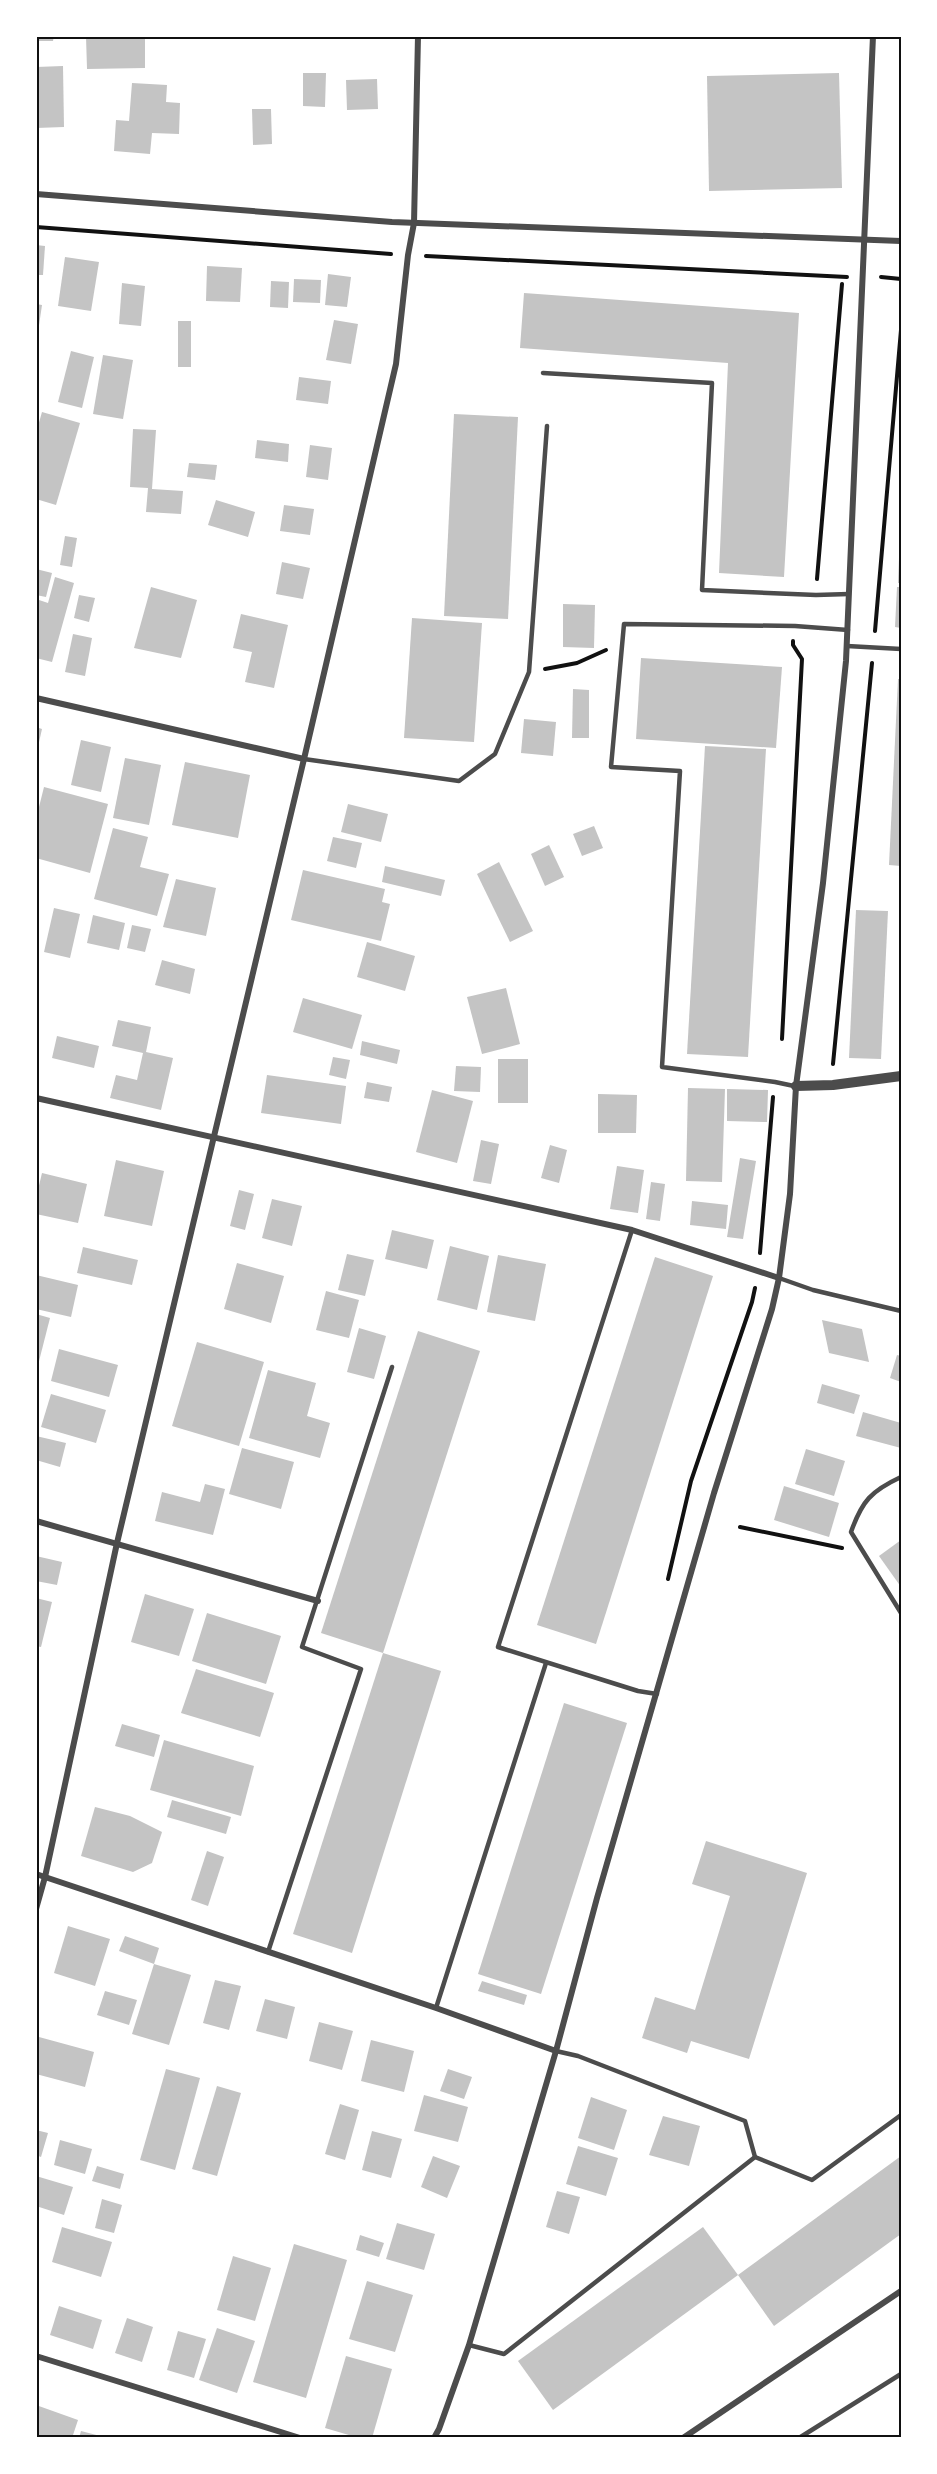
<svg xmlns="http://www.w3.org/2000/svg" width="937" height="2474" viewBox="0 0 937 2474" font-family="Inter,sans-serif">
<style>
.building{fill:#c4c4c4}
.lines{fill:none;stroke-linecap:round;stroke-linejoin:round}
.path{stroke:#111;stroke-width:4}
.service{stroke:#4c4c4c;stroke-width:4.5}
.minor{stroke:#4c4c4c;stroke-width:6}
.tertiary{stroke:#4c4c4c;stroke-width:10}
.neatline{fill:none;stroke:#111;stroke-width:2}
</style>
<rect width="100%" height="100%" fill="#fff"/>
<g class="building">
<path d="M36 36H54L53 41H36Z"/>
<path d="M86 36H145V68L87 69Z"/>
<path d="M63 66 64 127 36 128V67Z"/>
<path d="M303 73H326L325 107 303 106Z"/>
<path d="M839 73 842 188 709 191 707 76Z"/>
<path d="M377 79 378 109 347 110 346 80Z"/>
<path d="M132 83 167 85 166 102 180 103 179 134 152 133 150 154 114 151 116 120 129 121Z"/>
<path d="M252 109H271L272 144 253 145Z"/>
<path d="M36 245 45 246 43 275H36Z"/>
<path d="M65 257 99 262 91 311 58 306Z"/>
<path d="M207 266 242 268 240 302 206 301Z"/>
<path d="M328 274 351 277 347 307 325 305Z"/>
<path d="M294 279 321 280 320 303 293 302Z"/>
<path d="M271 281 289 282 288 308 270 307Z"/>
<path d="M122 283 145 286 141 326 119 324Z"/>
<path d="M524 293 799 313 784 577 719 573 728 363 520 348Z"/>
<path d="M36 304 42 305 37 339H36Z"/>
<path d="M334 320 358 324 351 364 326 360Z"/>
<rect x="178" y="321" width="13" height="46"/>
<path d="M71 351 94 357 82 408 58 402Z"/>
<path d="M103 355 133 360 123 419 93 414Z"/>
<path d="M299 377 331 381 328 404 296 400Z"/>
<path d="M42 412 80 423 56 505 36 499V433Z"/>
<path d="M454 414 518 417 508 619 444 616Z"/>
<path d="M133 429 156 430 152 489 183 491 181 514 146 512 148 488 130 487Z"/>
<path d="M257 440 289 444 288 462 255 458Z"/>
<path d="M310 445 332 448 328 480 306 477Z"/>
<path d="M189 463 217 465 215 480 187 477Z"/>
<path d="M216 500 255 512 248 537 208 525Z"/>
<path d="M284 505 314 509 310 535 280 531Z"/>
<path d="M65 536 77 538 72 567 60 565Z"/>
<path d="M899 558H901V583H898Z"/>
<path d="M282 562 310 568 303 599 276 594Z"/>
<path d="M36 569 52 573 46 597 36 595Z"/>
<path d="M55 577 74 583 52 662 36 658V599L48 603Z"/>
<path d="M151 587 197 600 181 658 134 648Z"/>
<path d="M897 587H901V628L895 627Z"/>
<path d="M79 595 95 598 89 622 74 618Z"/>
<path d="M563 604 595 605 594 648 563 647Z"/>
<path d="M241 614 288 625 274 688 245 682 252 652 233 648Z"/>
<path d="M412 618 482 623 474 742 404 738Z"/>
<path d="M73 634 92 638 85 676 65 672Z"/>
<path d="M641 658 782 667 776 748 636 739Z"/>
<path d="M898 679H901V866L889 865Z"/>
<path d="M573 689 589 690V738H572Z"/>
<path d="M524 719 556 722 553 756 521 753Z"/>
<path d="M36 727 42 729 37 751H36Z"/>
<path d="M81 740 111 747 101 792 71 785Z"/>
<path d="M705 746 766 749 748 1057 687 1054Z"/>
<path d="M125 758 161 765 149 825 113 818Z"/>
<path d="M185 762 250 775 238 838 172 825Z"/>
<path d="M44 787 108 804 90 873 36 858V819Z"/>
<path d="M348 804 388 814 381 842 341 832Z"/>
<path d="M594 826 603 848 582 856 573 834Z"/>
<path d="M113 828 148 837 140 867 169 874 157 916 94 899Z"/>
<path d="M333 837 362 843 356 868 327 861Z"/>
<path d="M549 845 564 877 545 886 531 854Z"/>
<path d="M499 862 533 931 510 942 477 874Z"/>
<path d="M385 866 445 880 441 896 382 882Z"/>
<path d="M303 870 385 889 382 902 390 904 381 941 291 920Z"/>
<path d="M176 879 216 888 206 936 163 927Z"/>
<path d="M54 908 80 914 70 958 44 952Z"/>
<path d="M856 910 888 911 881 1059 849 1058Z"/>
<path d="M93 915 125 923 119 950 87 943Z"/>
<path d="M132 925 151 929 145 952 127 948Z"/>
<path d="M367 942 415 956 405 991 357 977Z"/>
<path d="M162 960 195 969 190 994 155 985Z"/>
<path d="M506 988 520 1044 482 1054 467 997Z"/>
<path d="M303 998 362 1015 352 1049 293 1032Z"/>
<path d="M118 1020 151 1027 146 1052 173 1058 161 1110 110 1098 116 1075 137 1080 143 1053 112 1046Z"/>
<path d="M57 1036 99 1046 94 1068 52 1058Z"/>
<path d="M362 1041 400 1050 397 1064 360 1055Z"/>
<path d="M333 1057 350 1060 346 1079 329 1075Z"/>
<rect x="498" y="1059" width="30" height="44"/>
<path d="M456 1066 481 1067 480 1092 454 1091Z"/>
<path d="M267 1075 346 1086 341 1124 261 1113Z"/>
<path d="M367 1082 392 1087 389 1102 364 1098Z"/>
<path d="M688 1088 725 1089 722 1182 686 1181Z"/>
<path d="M727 1089 768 1090 767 1122 727 1121Z"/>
<path d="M432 1090 473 1101 457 1163 416 1152Z"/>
<path d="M598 1094 637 1095 636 1133H598Z"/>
<path d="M481 1140 499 1144 491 1184 473 1181Z"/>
<path d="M550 1145 567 1150 559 1183 541 1178Z"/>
<path d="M740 1158 756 1161 743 1239 727 1237Z"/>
<path d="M116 1160 164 1171 152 1226 104 1216Z"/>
<path d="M617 1166 644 1170 638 1213 610 1209Z"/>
<path d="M42 1173 87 1184 78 1223 36 1214V1198Z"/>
<path d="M651 1182 665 1184 660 1221 646 1219Z"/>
<path d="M239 1190 254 1194 245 1230 230 1226Z"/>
<path d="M272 1199 302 1206 292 1246 262 1238Z"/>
<path d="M692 1201 728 1205 726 1229 690 1225Z"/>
<path d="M392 1230 434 1240 427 1269 385 1259Z"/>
<path d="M450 1246 489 1256 477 1310 437 1300Z"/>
<path d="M83 1247 138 1260 132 1285 77 1273Z"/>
<path d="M347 1254 374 1260 365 1296 338 1290Z"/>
<path d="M498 1255 546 1264 535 1321 487 1312Z"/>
<path d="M655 1257 713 1276 596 1644 537 1625Z"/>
<path d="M237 1263 284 1276 271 1323 224 1309Z"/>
<path d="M36 1275 78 1285 71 1317 36 1309Z"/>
<path d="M326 1291 359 1300 349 1338 316 1330Z"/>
<path d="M36 1314 50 1318 37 1369H36Z"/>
<path d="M822 1320 862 1329 869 1362 829 1353Z"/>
<path d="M359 1328 386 1336 374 1379 347 1372Z"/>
<path d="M418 1331 480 1351 383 1653 321 1633Z"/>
<path d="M197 1342 264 1362 239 1446 172 1426Z"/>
<path d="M59 1349 118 1365 109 1397 51 1381Z"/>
<path d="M897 1355 901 1356V1382L890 1378Z"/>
<path d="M268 1370 316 1383 307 1416 330 1423 320 1458 249 1438Z"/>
<path d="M822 1384 860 1395 854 1414 817 1403Z"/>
<path d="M51 1394 106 1410 96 1443 41 1427Z"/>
<path d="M863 1412 901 1423V1448L856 1436Z"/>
<path d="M36 1436 66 1443 60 1467 36 1460Z"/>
<path d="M242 1448 294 1462 281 1509 229 1494Z"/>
<path d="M806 1449 845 1461 834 1496 795 1484Z"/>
<path d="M205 1484 225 1489 213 1535 155 1521 162 1492 200 1502Z"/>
<path d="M784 1486 839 1503 829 1537 774 1520Z"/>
<path d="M901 1540V1587L879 1556Z"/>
<path d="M36 1556 62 1562 57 1585 36 1581Z"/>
<path d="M145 1594 194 1609 179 1656 131 1642Z"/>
<path d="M36 1598 52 1602 41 1647 36 1646Z"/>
<path d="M207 1613 281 1636 266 1684 192 1661Z"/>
<path d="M383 1653 441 1671 352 1953 293 1934Z"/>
<path d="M196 1669 274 1693 260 1737 181 1713Z"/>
<path d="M564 1703 627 1723 541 1994 478 1974Z"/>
<path d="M122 1724 160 1735 154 1757 115 1746Z"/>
<path d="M164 1740 254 1766 241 1816 150 1790Z"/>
<path d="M172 1800 231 1817 226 1834 167 1817Z"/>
<path d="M95 1807 130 1816 162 1832 152 1863 133 1872 81 1856Z"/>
<path d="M706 1841 807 1873 749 2059 691 2041 687 2053 642 2038 655 1997 695 2010 730 1896 692 1884Z"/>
<path d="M207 1851 224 1857 208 1906 191 1900Z"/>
<path d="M68 1926 110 1939 95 1986 54 1973Z"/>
<path d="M125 1936 159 1948 154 1964 119 1951Z"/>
<path d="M154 1964 191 1975 169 2045 132 2034Z"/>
<path d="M215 1980 241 1986 229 2030 203 2023Z"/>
<path d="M482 1981 527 1995 524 2005 478 1991Z"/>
<path d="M105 1991 137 2000 129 2025 97 2015Z"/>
<path d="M265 1999 295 2007 287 2039 256 2031Z"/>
<path d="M319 2022 353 2031 342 2070 309 2061Z"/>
<path d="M39 2037 94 2052 85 2087 36 2074V2048Z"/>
<path d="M371 2040 414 2051 404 2092 361 2081Z"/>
<path d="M166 2069 200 2078 175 2170 140 2160Z"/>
<path d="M448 2069 472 2077 464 2099 440 2091Z"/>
<path d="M217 2086 241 2093 217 2176 192 2169Z"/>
<path d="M424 2095 468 2107 458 2142 414 2131Z"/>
<path d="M591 2097 627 2110 614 2150 578 2138Z"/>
<path d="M340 2104 359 2110 345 2160 325 2154Z"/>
<path d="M663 2116 700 2126 689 2166 649 2155Z"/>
<path d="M36 2130 48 2133 41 2157 36 2155Z"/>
<path d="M372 2131 402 2139 391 2178 362 2170Z"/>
<path d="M60 2140 92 2149 85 2174 54 2165Z"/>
<path d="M578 2146 618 2158 606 2196 566 2184Z"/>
<path d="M433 2156 460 2166 447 2198 421 2187Z"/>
<path d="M901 2156V2234L774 2326 738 2275Z"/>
<path d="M97 2166 124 2174 120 2189 92 2181Z"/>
<path d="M36 2176 73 2187 64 2215 36 2206Z"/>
<path d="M557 2191 580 2197 569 2234 546 2227Z"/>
<path d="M102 2199 122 2205 114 2233 95 2228Z"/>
<path d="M397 2223 435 2234 424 2270 386 2259Z"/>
<path d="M62 2227 112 2242 101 2277 52 2262Z"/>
<path d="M703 2227 738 2275 553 2410 518 2361Z"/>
<path d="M360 2235 384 2243 379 2257 356 2250Z"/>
<path d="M294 2244 347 2260 306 2398 253 2382Z"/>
<path d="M233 2256 271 2268 255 2321 217 2310Z"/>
<path d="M367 2281 413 2295 395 2352 349 2339Z"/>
<path d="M59 2306 102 2320 93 2349 50 2335Z"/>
<path d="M127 2318 153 2327 142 2362 115 2353Z"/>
<path d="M217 2328 255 2341 237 2393 199 2380Z"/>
<path d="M178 2331 206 2339 194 2378 167 2370Z"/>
<path d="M346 2356 392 2369 372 2438H359L325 2428Z"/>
<path d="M36 2405 78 2420 72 2438H36Z"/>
<path d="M81 2431 104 2437V2438H79Z"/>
</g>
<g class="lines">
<g class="path">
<path d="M36 227 391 254"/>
<path d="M426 256 847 277"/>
<path d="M881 277 901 279"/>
<path d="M817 579 842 284"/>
<path d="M875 631 901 330"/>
<path d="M545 669 577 663 606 650"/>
<path d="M782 1039 802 659 793 645V641"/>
<path d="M833 1064 872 663"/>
<path d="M760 1253 773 1097"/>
<path d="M740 1527 842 1548"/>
<path d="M668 1579 691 1481 752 1302 755 1288"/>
</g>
<g class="service">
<path d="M543 373 712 383 702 590 816 595 849 594"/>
<path d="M847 646 901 649"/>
<path d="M304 759 459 781 495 754 529 672 547 426"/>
<path d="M794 1086 775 1082 662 1067 680 771 611 767 624 624 795 626 848 630"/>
<path d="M632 1230 498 1647 638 1691 657 1694"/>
<path d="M779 1278 813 1290 901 1311"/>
<path d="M901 1477C871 1491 862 1501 851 1532L901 1613"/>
<path d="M268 1952 361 1669 302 1647 392 1367"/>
<path d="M436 2008 546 1663"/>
<path d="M556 2051 578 2056 745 2121 755 2157 812 2180 901 2115"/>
<path d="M469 2345 504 2354 755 2157"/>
<path d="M799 2438 901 2374"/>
</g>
<g class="minor">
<path d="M36 194 392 222 901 241"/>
<path d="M36 698 304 759"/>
<path d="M36 1098 632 1230 779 1278"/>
<path d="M36 1521 318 1601"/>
<path d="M36 1874 436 2008 556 2051"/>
<path d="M36 1909 45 1877 117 1543 304 759 396 364 408 255 414 223 418 36"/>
<path d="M36 2356 300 2438"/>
<path d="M434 2438 439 2429 469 2345 556 2051 597 1898 714 1493 772 1309 779 1278 790 1194 796 1086 823 883 846 661 873 36"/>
<path d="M683 2438 901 2291"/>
</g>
<path class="tertiary" d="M796 1086 833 1085 901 1076"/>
</g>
<rect width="937" height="2474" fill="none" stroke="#ffffff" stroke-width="75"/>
<rect x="38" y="38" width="862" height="2398" class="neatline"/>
</svg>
